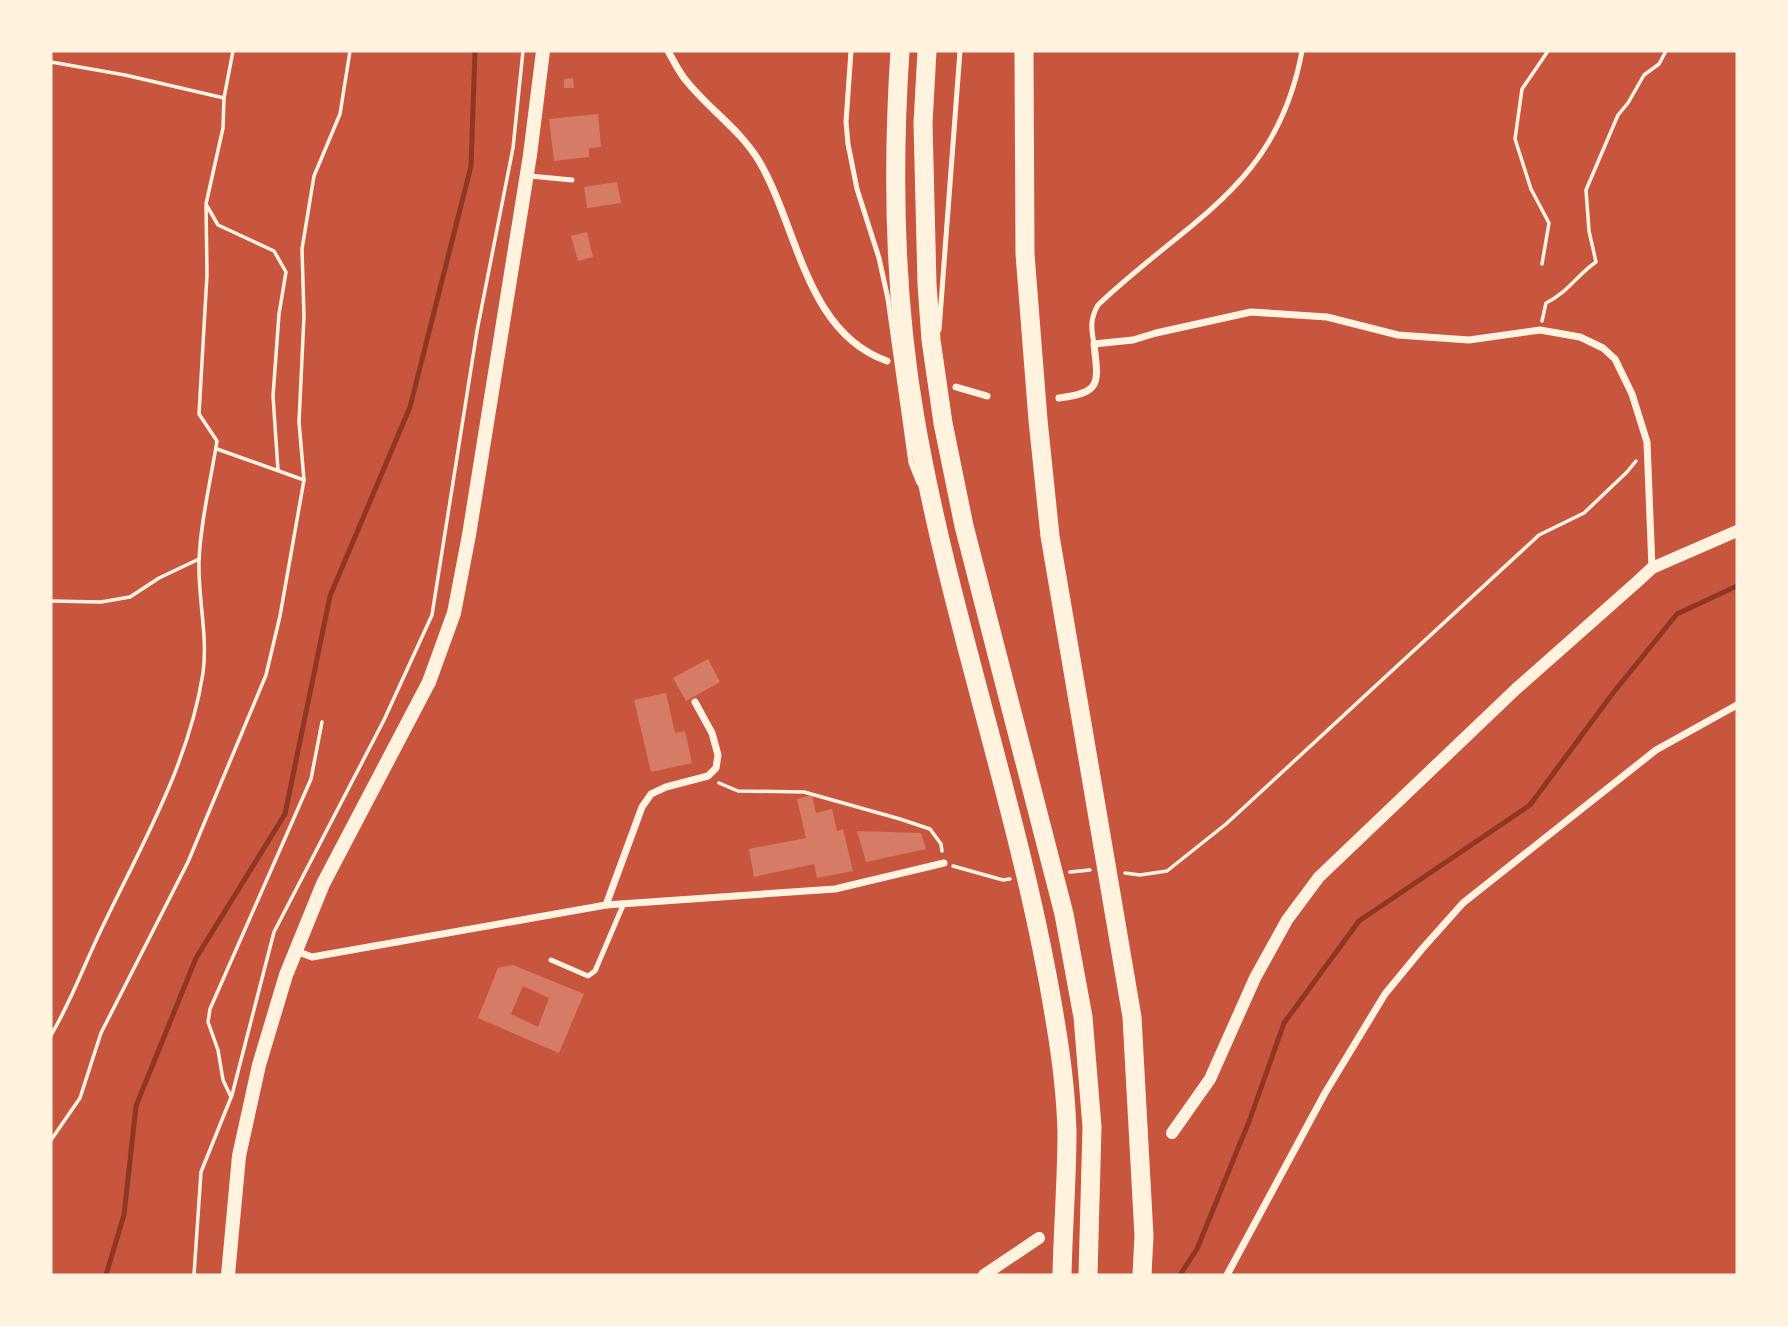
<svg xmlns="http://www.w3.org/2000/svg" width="1788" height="1326" viewBox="0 0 1788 1326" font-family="Montserrat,sans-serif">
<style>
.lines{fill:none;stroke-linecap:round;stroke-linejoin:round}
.stream{stroke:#8f3625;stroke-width:5}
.building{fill:#d67c66;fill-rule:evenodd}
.path{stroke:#fff3e0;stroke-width:3.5}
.service{stroke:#fff3e0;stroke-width:5}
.minor{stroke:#fff3e0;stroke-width:7}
.tertiary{stroke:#fff3e0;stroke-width:12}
.secondary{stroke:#fff3e0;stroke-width:14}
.motorway{stroke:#fff3e0;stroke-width:19}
</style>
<rect width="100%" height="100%" fill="#c8553d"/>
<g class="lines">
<g class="stream">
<path d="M106 1275 124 1215 136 1106 196 958 285 814 330 596 410 407 471 166 475 51"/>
<path d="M1180 1275 1197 1249 1250 1119 1284 1023 1359 921 1530 805 1613 693 1677 614 1737 586"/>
</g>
</g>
<g class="building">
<path d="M573 78 574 88H564V79Z"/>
<path d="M598 114 601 147 589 148V157L554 161 549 119Z"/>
<path d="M617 182 621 203 587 208 584 187Z"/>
<path d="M587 232 593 257 578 261 571 236Z"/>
<path d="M708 659 720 682 686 701 673 678Z"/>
<path d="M666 693 675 733 685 731 692 763 651 772 634 700Z"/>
<path d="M812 795 816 813 832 809 837 831 843 829 853 871 817 878 814 864 754 877 749 849 806 838 797 799Z"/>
<path d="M857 831 921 833 926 849 866 862Z"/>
<path d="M513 965 584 994 559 1053 478 1018 498 968ZM523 986 549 998 538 1027 511 1014Z"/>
</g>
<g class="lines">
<g class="path">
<path d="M51 62 125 75 224 98"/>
<path d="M207 206 218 225 274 251 286 272 279 314 273 396 278 470"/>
<path d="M1542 264 1549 223 1531 189 1515 139 1522 89 1548 51"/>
<path d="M1542 321 1546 303C1566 294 1578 274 1596 262L1589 231 1586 190 1618 115 1628 103 1644 75 1659 64 1666 51"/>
<path d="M304 480 299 422 304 316 302 249 314 176 340 114 350 51"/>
<path d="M51 601 101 602 130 597 159 578 199 559"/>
<path d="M719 783 738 791 804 792 900 819 930 829 941 844 942 851"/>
<path d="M953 866 1003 880 1010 879"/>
<path d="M1070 872 1090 870"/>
<path d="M1125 873 1140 875 1167 871 1226 824 1539 535 1584 513 1627 472 1636 461"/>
<path d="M51 1035C71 1002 84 965 101 930 140 848 189 764 203 673 208 636 198 599 199 562 200 524 211 479 217 441L199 414 207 275 206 204 223 128 224 98 233 51"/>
<path d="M231 1097 223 1080 218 1050 208 1022 210 1009 311 779 322 722"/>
<path d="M51 1140 80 1098 101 1033 188 862 266 675 280 616 304 480 217 449"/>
<path d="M194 1275 201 1172 232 1095 274 932 384 720 432 615 477 331 513 148 523 51"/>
</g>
<g class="service">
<path d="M851 51 846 122 848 144 857 189 879 258 888 299 911 463 919 483"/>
<path d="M530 176 572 180"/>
<path d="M939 330 960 51"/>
<path d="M1094 344C1091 328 1090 319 1098 305 1188 219 1277 187 1302 51"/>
<path d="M551 960 588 976 595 971 624 903"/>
</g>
<g class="minor">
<path d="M668 51C673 60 678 70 684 78 707 108 739 128 759 161 798 227 805 332 887 361"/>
<path d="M956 387 987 396"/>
<path d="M1059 398C1103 393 1098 382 1094 344L1133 340 1156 333 1251 312 1327 317 1398 335 1469 340 1540 330 1580 337 1603 348 1615 359 1632 394 1647 442 1652 568"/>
<path d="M606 905 642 807 651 794 666 787 708 776 716 768 718 755 712 733 695 702"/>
<path d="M296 951 312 957 606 905 835 889 944 863"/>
<path d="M1227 1275 1325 1093 1385 994 1422 949 1463 903 1656 750 1737 705"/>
</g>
<g class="tertiary">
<path d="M1172 1133 1210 1079 1255 978 1287 920 1319 877 1516 689 1638 581 1652 568 1737 531"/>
<path d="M984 1275 1039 1238"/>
</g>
<path class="secondary" d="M228 1275 239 1156 259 1065 286 975 323 884 429 682 454 613 469 535 530 155 543 51"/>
<g class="motorway">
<path d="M900 51C892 172 894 297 915 418 950 621 1022 816 1055 1020 1061 1055 1066 1096 1067 1132 1067 1179 1063 1228 1062 1275"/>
<path d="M927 51 923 123 927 284 931 340 943 423 964 526 1064 914 1083 1017 1092 1127 1088 1275"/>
<path d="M1024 51 1025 254 1038 420 1050 536 1132 1017 1144 1236 1142 1275"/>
</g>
</g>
<rect width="1788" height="1326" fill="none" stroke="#fff3e0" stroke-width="105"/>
</svg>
